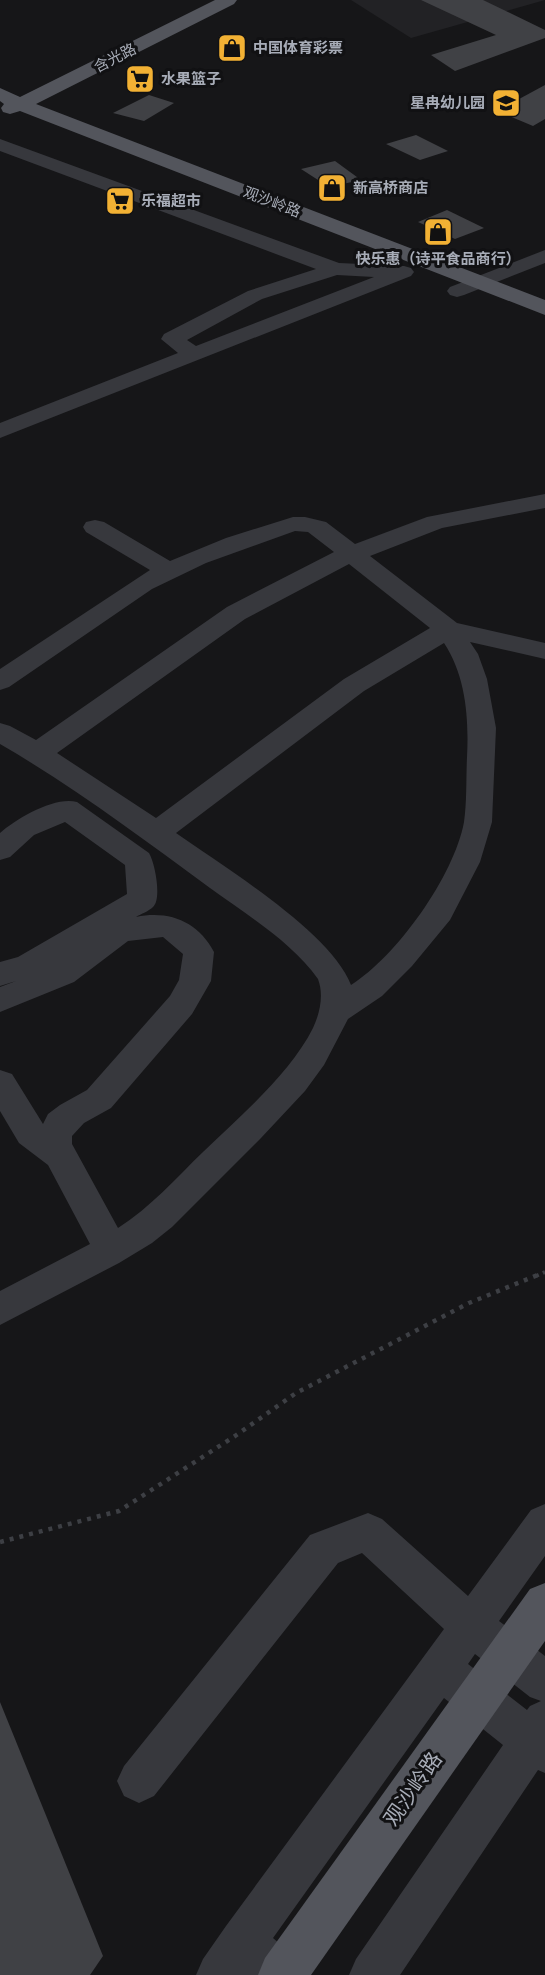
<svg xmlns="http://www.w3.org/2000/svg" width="545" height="1975" viewBox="0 0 545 1975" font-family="'Archivo Narrow','Noto Sans SC',sans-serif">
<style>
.built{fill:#222225}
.building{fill:#404145}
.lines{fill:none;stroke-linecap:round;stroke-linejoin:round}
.path-far1{stroke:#3d3f44;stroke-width:4;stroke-dasharray:3 4.5;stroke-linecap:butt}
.path{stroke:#3d3f44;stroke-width:4.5;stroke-dasharray:4 6;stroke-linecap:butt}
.minor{fill:#37383d;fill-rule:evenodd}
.major{fill:#53555c;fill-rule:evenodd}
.labels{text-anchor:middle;stroke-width:6;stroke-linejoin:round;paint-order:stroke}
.far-poi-label{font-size:15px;font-weight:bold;fill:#a8adb8;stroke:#111113;text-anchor:start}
.far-street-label{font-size:15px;fill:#a8adb8;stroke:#111113}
.near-street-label{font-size:21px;fill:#a8adb8;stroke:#111113}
</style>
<rect width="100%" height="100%" fill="#161618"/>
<path class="built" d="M351 0H545L411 38Z"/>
<g class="building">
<path d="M421 0H483L545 30V38L455 71 431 55 496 35Z"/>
<path d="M545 85V119L533 126 497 111Z"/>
<path d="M149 95 174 103 144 121 113 113Z"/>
<path d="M416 135 448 151 420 160 386 144Z"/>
<path d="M335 161 361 180 329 187 301 169Z"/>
<path d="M447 210 484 228 455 239 418 222Z"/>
<path d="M0 1702 103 1956 90 1975H0Z"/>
</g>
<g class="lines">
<path class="path-far1" d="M536 1276 545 1272"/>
<path class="path" d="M0 1542 119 1511 235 1436 296 1393 469 1303 540 1274"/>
<g class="minor">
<path d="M0 139 339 263 404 266 411 268 414 272 411 276 0 438V423L178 353 161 339 164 334 248 291 316 269 0 151ZM337 275 374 277 196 346 187 340 262 299Z"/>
<path d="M545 250V263L464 295 457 297 450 295 447 291 450 287Z"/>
<path d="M545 494V508L442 528 370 556 457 623 545 643V659L470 642 478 654 487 679 496 728 492 822 480 862 450 920 412 966 382 996 348 1019 324 1065 305 1091 261 1138 172 1227 152 1243 119 1263 0 1325V1291L90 1244 48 1165 19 1143 0 1111V1070L12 1074 43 1124 48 1114 60 1105 87 1090 170 996 179 980 183 954 163 937 128 941 74 982 0 1012V987L16 981 0 986V962L18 957 127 894 125 865 65 822 34 835 10 857 0 860V833C17 818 55 796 77 802L149 853C155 863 162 899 153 907 149 911 141 914 136 917 170 910 198 922 214 952L211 981 192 1014 111 1108 84 1123 72 1136V1144L118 1228C151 1207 176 1178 203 1152 240 1116 290 1074 313 1028 320 1013 324 995 318 979 292 942 247 915 210 888 142 838 74 787 0 744V723L10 726 36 740 227 607 334 552 308 532 295 531 206 563 152 589 9 687 0 690V669L150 570 86 532 83 527 86 522 95 520 104 522 170 561 226 538 293 517H305L326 522 355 544 427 517ZM349 564 430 628 344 679 156 818 57 753 245 619ZM444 643C466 676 469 719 467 757 466 778 467 801 464 822 454 876 397 956 351 985 331 932 224 867 176 833L364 691Z"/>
<path d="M545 1504V1556L499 1621 545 1656V1773L538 1770 400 1975H349L356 1959 503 1745 444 1698 273 1938 297 1959 304 1975H196L203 1959 226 1926 444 1629 362 1553 338 1563 154 1796 139 1803 124 1796 117 1781 124 1766 310 1535 368 1513 382 1519 468 1596 531 1510ZM475 1654 530 1697 541 1701 530 1706 527 1710 468 1664Z"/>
</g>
<g class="major">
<path d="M215 0H237L234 4 36 104 545 300V315L20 111 10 114 3 112 1 108 4 104 0 101V88L20 97Z"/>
<path d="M545 1583V1641L311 1975H258L265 1958 530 1589Z"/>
</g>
</g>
<defs>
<g id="shop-square" transform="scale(1.5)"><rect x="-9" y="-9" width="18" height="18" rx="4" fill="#f2b134" stroke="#111113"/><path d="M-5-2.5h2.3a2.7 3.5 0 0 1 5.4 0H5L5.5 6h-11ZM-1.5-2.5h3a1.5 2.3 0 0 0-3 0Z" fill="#111"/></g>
<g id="supermarket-square" transform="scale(1.5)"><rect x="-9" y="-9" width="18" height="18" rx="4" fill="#f2b134" stroke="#111113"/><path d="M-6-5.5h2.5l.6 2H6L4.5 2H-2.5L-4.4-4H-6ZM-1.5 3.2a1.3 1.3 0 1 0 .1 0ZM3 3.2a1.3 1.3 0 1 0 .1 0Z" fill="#111"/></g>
<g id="school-square" transform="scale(1.5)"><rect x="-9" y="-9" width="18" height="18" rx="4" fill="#f2b134" stroke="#111113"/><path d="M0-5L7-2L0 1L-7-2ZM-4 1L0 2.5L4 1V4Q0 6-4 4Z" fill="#111"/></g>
</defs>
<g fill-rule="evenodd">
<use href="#shop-square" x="232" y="48"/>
<use href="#supermarket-square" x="140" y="79"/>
<use href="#school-square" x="506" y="103"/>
<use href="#shop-square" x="332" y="188"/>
<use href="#supermarket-square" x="120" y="201"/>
<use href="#shop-square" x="438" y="232"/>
</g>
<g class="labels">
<g class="far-poi-label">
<text x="253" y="53">中国体育彩票</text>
<text x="161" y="84">水果篮子</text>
<text x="485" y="108" text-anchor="end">星冉幼儿园</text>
<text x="353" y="193">新高桥商店</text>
<text x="141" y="206">乐福超市</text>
<text x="438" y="264" text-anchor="middle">快乐惠（诗平食品商行）</text>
</g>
<g class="far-street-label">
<text transform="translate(115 58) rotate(-27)" y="5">含光路</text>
<text transform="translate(272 202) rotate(21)" y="5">观沙岭路</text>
</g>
<g class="near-street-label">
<text transform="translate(413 1789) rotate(-55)" y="7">观沙岭路</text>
</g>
</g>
</svg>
